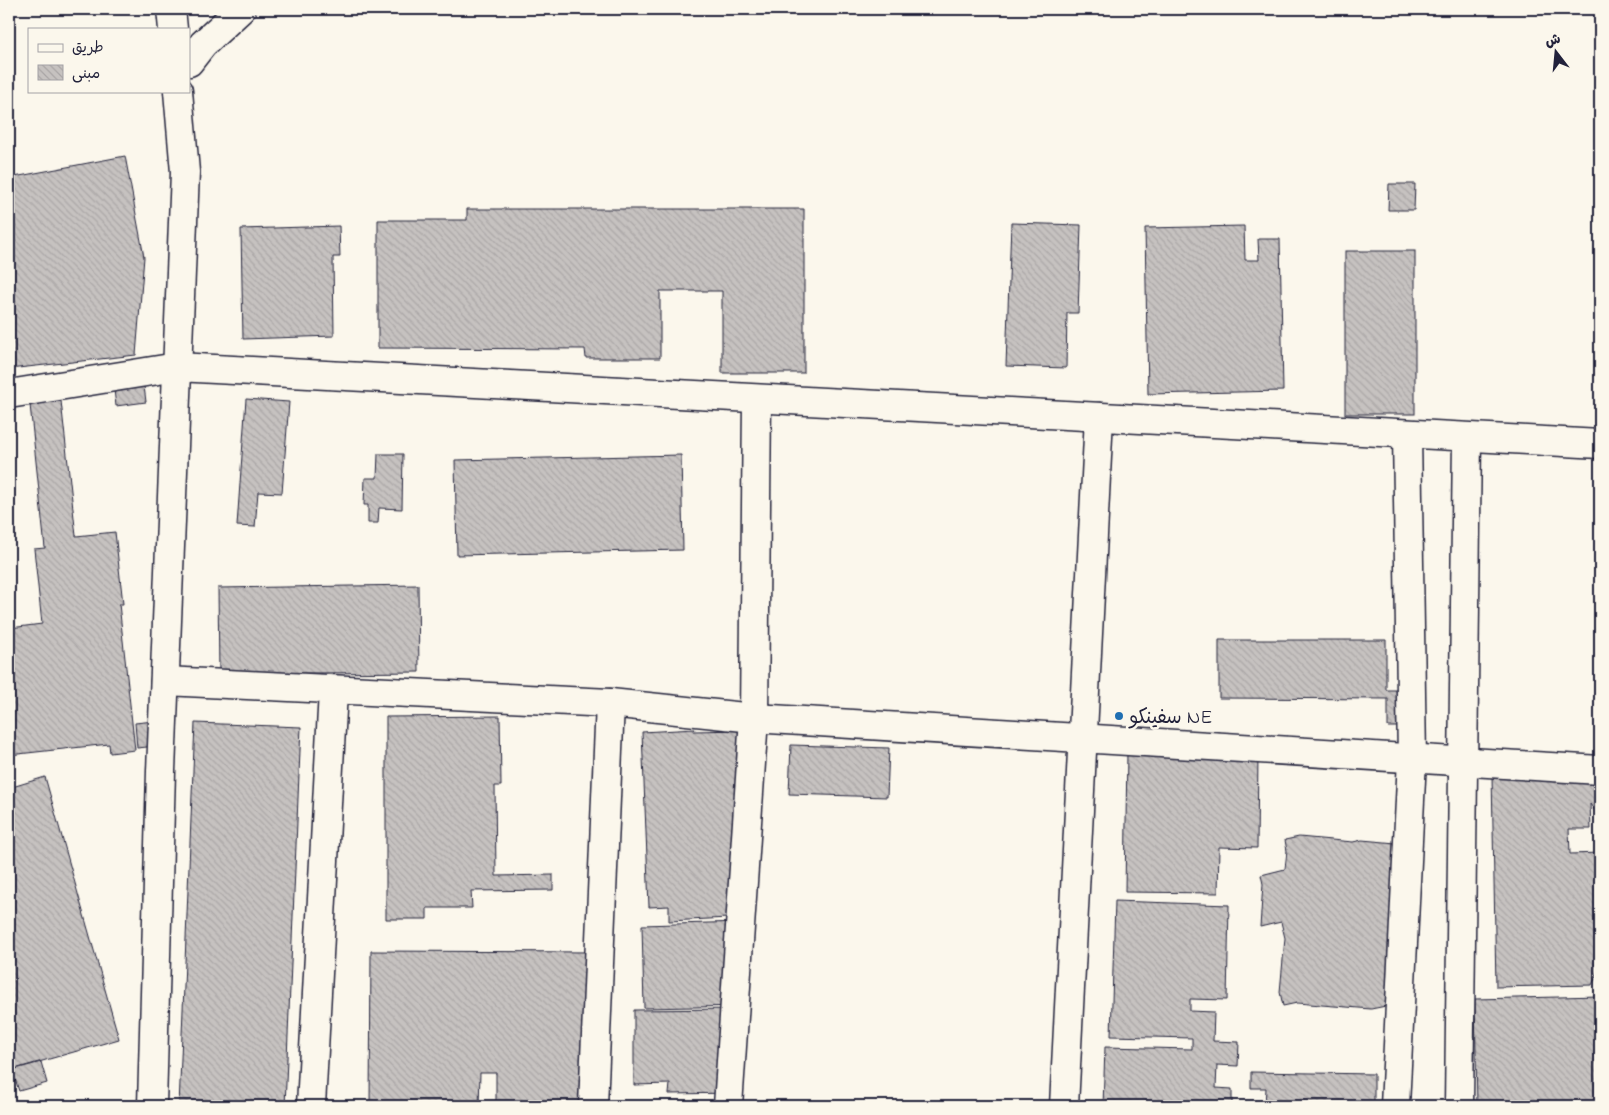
<svg xmlns="http://www.w3.org/2000/svg" width="1609" height="1115" viewBox="0 0 1609 1115" font-family="'Indie Flower','Playpen Sans Arabic',sans-serif">
<style>
.building{fill:url(#building-back-hatch);stroke:#22223b}
.lines{fill:none;stroke-linecap:round;stroke-linejoin:round}
.minor-casing{stroke:#22223b;stroke-width:31}
.minor{stroke:#fbf7ec;stroke-width:28}
.poi-dot{fill:#1f6fb2;stroke:#fbf7ec;stroke-width:2}
.labels{text-anchor:middle;stroke-width:5;stroke-linejoin:round;paint-order:stroke}
.poi-label{font-size:20px;fill:#22223b;stroke:#fbf7ec;text-anchor:start}
</style>
<defs>
<pattern id="building-back-hatch" width="6" height="6" patternUnits="userSpaceOnUse" patternTransform="scale(1.25)"><rect width="6" height="6" fill="#c6c2c0"/><path d="M-1 5l2 2M0 0l6 6M5-1l2 2" fill="none" stroke="#aaa6a6"/></pattern>
</defs>
<rect width="100%" height="100%" fill="#fbf7ec"/>
<filter id="ink" filterUnits="userSpaceOnUse"><feTurbulence type="fractalNoise" baseFrequency=".02" numOctaves="2"/><feDisplacementMap in="SourceGraphic" scale="10" xChannelSelector="R" yChannelSelector="G"/><feConvolveMatrix kernelMatrix="1 2 1 2 8 2 1 2 1" color-interpolation-filters="sRGB"/></filter>
<g filter="url(#ink)">
<g class="building">
<path d="M125 156 144 257 136 355 9 369V178Z"/>
<path d="M1389 184H1415L1414 210H1388Z"/>
<path d="M467 209H804V373H722V291H660V358H586L585 349 378 348V220H467Z"/>
<path d="M1011 223 1081 225 1078 313H1067L1066 368 1006 366Z"/>
<path d="M339 226 340 257H333L334 336 243 339 241 229Z"/>
<path d="M1244 226 1245 260H1259L1258 239H1280L1283 391 1148 394 1145 228Z"/>
<rect x="1345" y="251" width="70" height="163"/>
<path d="M1600 368V407H1598Z"/>
<path d="M144 386 146 402 116 406 114 390Z"/>
<path d="M60 392 76 536 115 532 123 604H119L135 750 110 753 109 744 9 755V677L15 676 10 628 42 624 34 549 45 548 29 395Z"/>
<path d="M246 399 289 402 282 493 258 492 255 527 237 526Z"/>
<path d="M378 454H403L402 509 379 508 378 523H368V505H364L365 478H377Z"/>
<path d="M681 455 683 550 457 555 455 460Z"/>
<path d="M418 585 419 672 219 674 218 588Z"/>
<path d="M1219 640H1386V690H1402V727H1388V699L1219 698Z"/>
<path d="M500 716 501 786H495L496 876 553 875V890L471 891 472 908H427V919H386V717Z"/>
<path d="M154 721 157 746 137 748 135 723Z"/>
<path d="M195 723 301 727 285 1106H179Z"/>
<path d="M695 729 694 731 740 730 748 917 669 921V906L649 907 642 732Z"/>
<path d="M791 745 889 748 887 797 789 794Z"/>
<path d="M1127 752 1258 754 1257 848 1219 847 1218 893 1125 892Z"/>
<path d="M1600 772V818L1590 804 1591 829H1569L1570 854 1600 853V968L1592 985 1496 987 1492 775Z"/>
<path d="M45 777 119 1039 11 1070 9 1061V788Z"/>
<path d="M1299 837 1353 842 1362 840 1396 843 1386 1006 1371 1009 1297 1003 1283 1006 1280 992 1285 938 1281 922 1260 927 1263 884 1261 875 1285 869 1287 851 1285 840Z"/>
<path d="M1115 901 1229 905 1227 1000 1190 999V1011L1214 1012 1213 1041 1239 1042 1238 1066 1217 1065 1216 1088 1232 1089V1106H1103L1105 1047 1192 1049V1038L1111 1036Z"/>
<path d="M742 922 744 1006 644 1008 642 925Z"/>
<path d="M371 951 593 952 591 1106H496V1073H480L479 1106H370Z"/>
<path d="M1600 996V1106H1477L1475 999Z"/>
<path d="M736 1009 737 1093 669 1094 670 1084 634 1085V1010Z"/>
<path d="M41 1062 47 1083 19 1091 12 1070Z"/>
<path d="M1251 1072 1374 1074V1106H1265L1266 1088H1251Z"/>
</g>
<g class="lines">
<g class="minor-casing">
<g id="minor">
<path d="M171 9 173 29"/>
<path d="M189 62 203 44 241 9"/>
<path d="M9 394 177 367 1600 444"/>
<path d="M165 681 610 703 754 718 1600 770"/>
<path d="M152 1106 161 771 185 172 178 91"/>
<path d="M311 1106 333 691"/>
<path d="M593 1106 610 703"/>
<path d="M728 1106 754 718 757 399"/>
<path d="M1064 1106 1099 417"/>
<path d="M1395 1106 1412 759 1407 434"/>
<path d="M1459 1106 1467 438"/>
</g>
</g>
<use href="#minor" class="minor"/>
</g>
</g>
<circle class="poi-dot" cx="1119" cy="716" r="5"/>
<g class="labels">
<g class="poi-label">
<text x="1129" y="723">سفينكو NE</text>
</g>
</g>
<rect width="1609" height="1115" fill="none" stroke="#fbf7ec" stroke-width="30"/>
<rect x="15" y="15" width="1579" height="1085" fill="none" stroke="#22223b" stroke-width="2" filter="url(#ink)"/>
<rect x="28" y="28" width="162" height="65" fill="#fbf7ec" stroke="#a4a2a5"/>
<rect x="38" y="44" width="25" height="8" fill="#fbf7ec" stroke="#a4a2a5"/>
<text x="72" y="52" font-size="15" fill="#22223b">طريق</text>
<rect x="38" y="65" width="25" height="15" fill="url(#building-back-hatch)" stroke="#a4a2a5"/>
<text x="72" y="78" font-size="15" fill="#22223b">مبنى</text>
<g transform="translate(1556 52) rotate(344)" stroke="#fbf7ec" stroke-width="4" paint-order="stroke">
<path d="M0-4L9 19L0 12L-9 19Z" fill="#22223b"/>
<text y="-8" font-size="14" font-weight="bold" text-anchor="middle" fill="#22223b">ش</text>
</g>
</svg>
